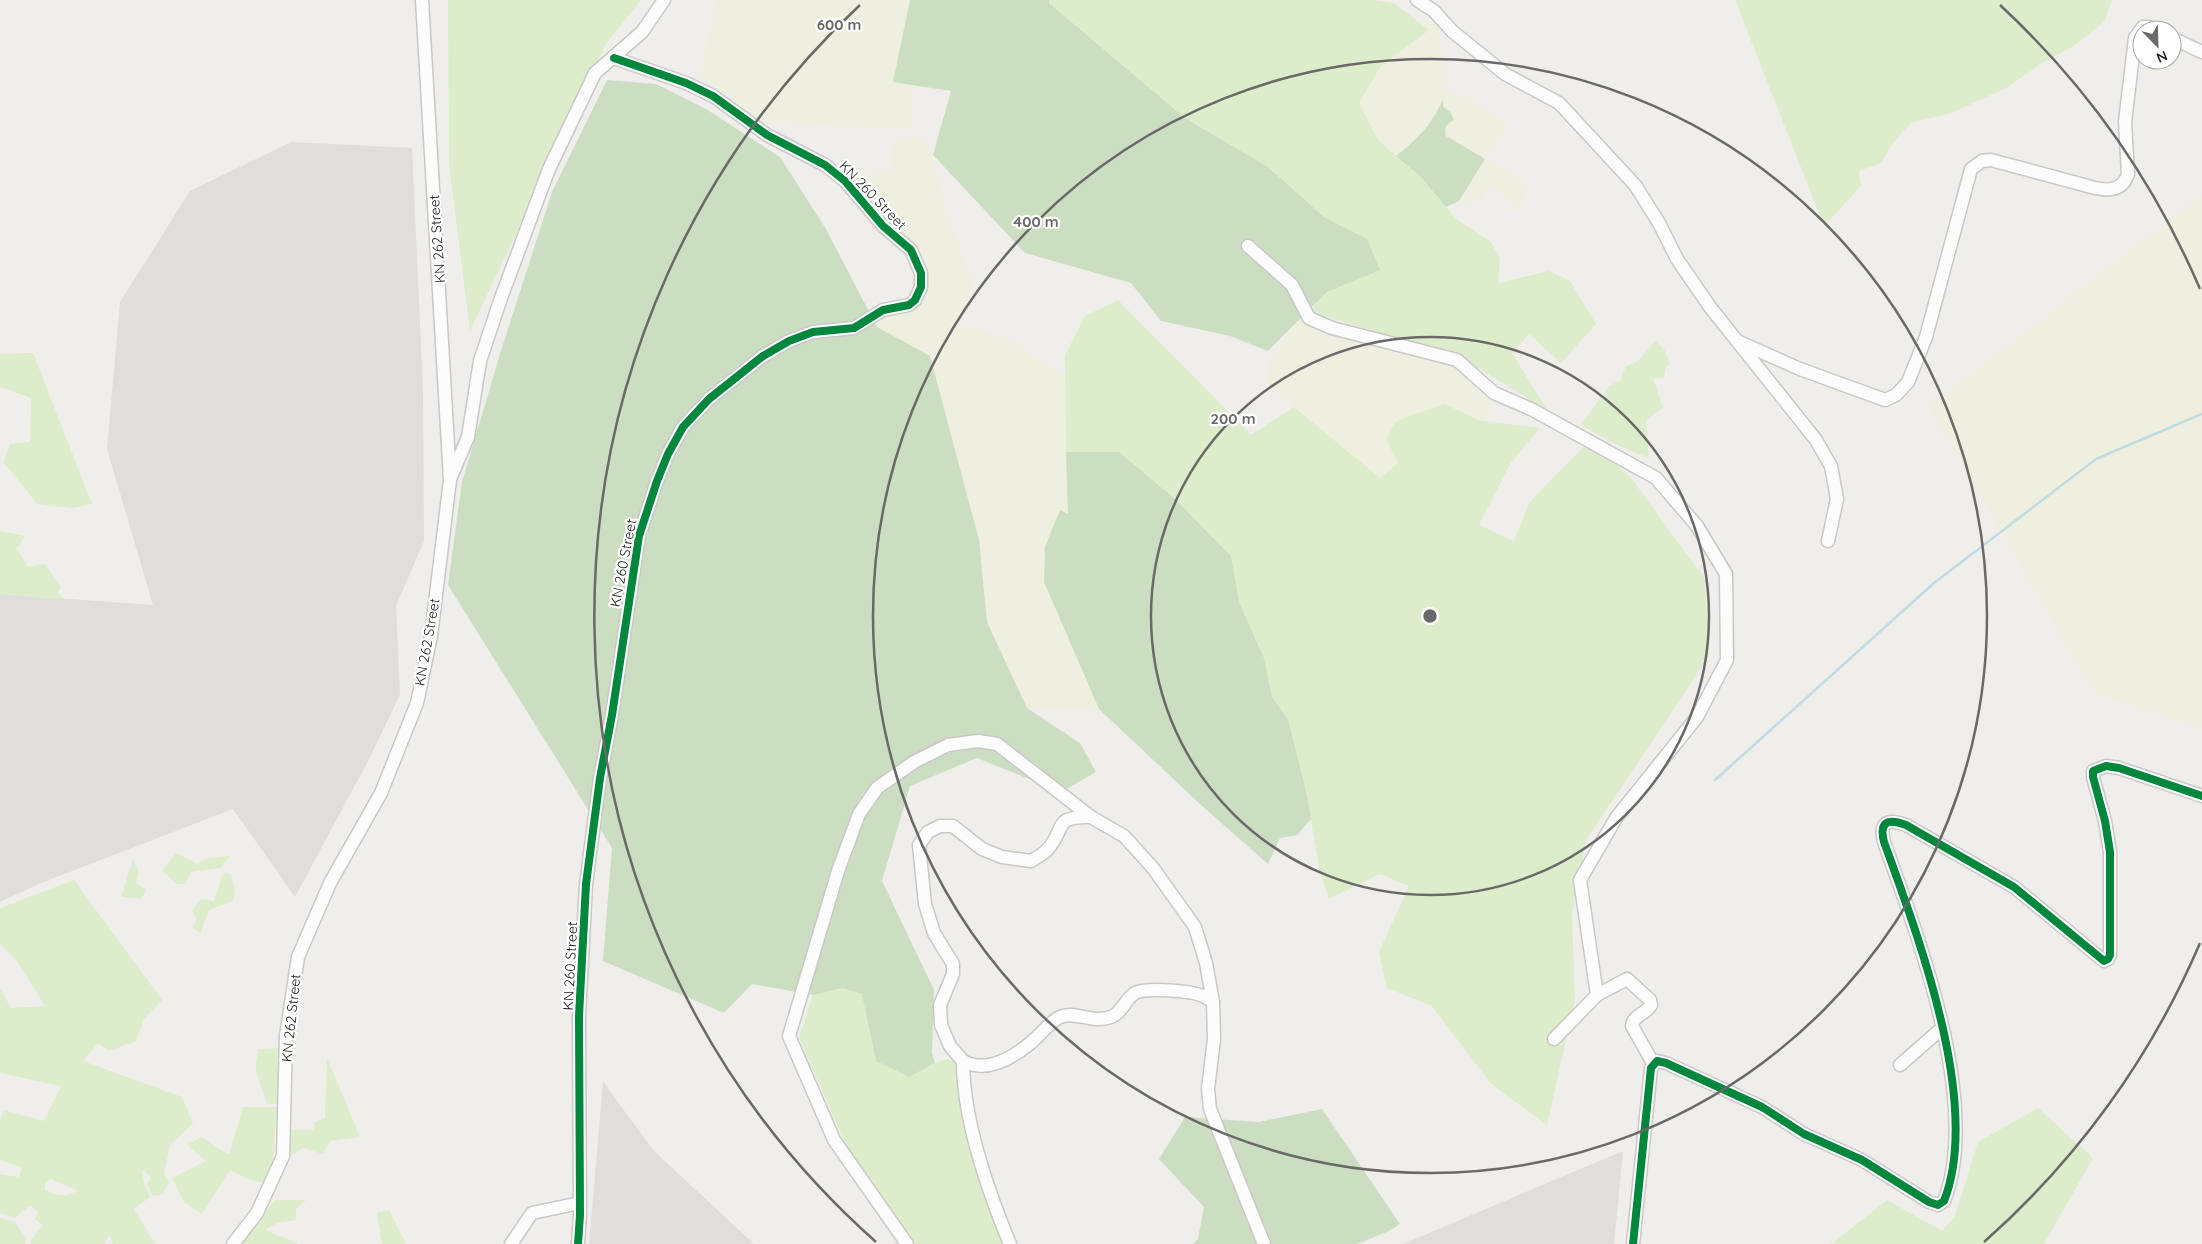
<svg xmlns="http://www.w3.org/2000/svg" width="2202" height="1244" viewBox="0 0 2202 1244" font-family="Quicksand,sans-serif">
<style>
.residential{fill:#dfdedc}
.farmland{fill:#efefdf}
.grass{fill:#ddeccb;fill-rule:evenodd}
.forest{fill:#cbdec1}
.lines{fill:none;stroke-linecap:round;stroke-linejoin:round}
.stream{stroke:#bfdbe3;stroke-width:2.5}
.minor-casing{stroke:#c9c8c7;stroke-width:15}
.minor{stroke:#fdfcfc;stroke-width:12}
.cycleway-casing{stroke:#fff;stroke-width:11}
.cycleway{stroke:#00873e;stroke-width:8}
.ring{fill:none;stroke:#6a6968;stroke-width:2.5}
.labels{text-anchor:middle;stroke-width:4.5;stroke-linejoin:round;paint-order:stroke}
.street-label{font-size:14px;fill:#222;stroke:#fff}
.centre{fill:#6a6968;stroke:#fff;stroke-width:2.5}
.ring-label{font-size:15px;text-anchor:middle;font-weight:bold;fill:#6a6968;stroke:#fff;stroke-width:4.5;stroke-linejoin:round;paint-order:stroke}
</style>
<rect width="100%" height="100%" fill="#f0eeeb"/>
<g class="residential">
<path d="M291 142 412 148 423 389 424 541 396 606 400 695 367 763 295 897 233 809 41 883 0 902V594L153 605 107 449 120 302 190 191Z"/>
<path d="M603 1082 654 1151 754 1244H589Z"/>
<path d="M1623 1151 1614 1244H1403Z"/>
</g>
<g class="farmland">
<path d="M716 0H907L913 129 762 121 700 76Z"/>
<path d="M1422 18 1441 26 1438 35 1449 79 1446 88 1461 96 1470 98 1508 126 1485 159 1527 184 1520 212 1514 210 1508 199 1489 186 1482 200 1469 202 1461 207 1459 201 1485 159 1445 136V128L1447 123 1454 120 1451 113 1443 106V99L1438 112 1419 137 1396 156 1378 140 1359 103 1381 66 1429 31Z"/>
<path d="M923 136 933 155 946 212 973 281 967 316 948 326 977 328 1013 341 1043 363 1065 374 1068 515 1060 510 1044 582 1099 709 1027 708 987 622 979 540 930 357 877 327 875 315 915 300 925 274 848 176 891 172 894 139Z"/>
<path d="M2202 197V727L2094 693 1929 407 2196 199Z"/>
<path d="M1299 319 1337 329 1405 355 1451 362 1490 395V416L1481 421 1444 404 1386 439 1398 463 1380 478 1268 385V363Z"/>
</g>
<g class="grass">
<path d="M448 0H641L606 44 470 331 449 164Z"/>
<path d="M1049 0H1371L1394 3 1429 30 1381 66 1359 103 1378 140 1420 176 1456 219 1491 242 1500 258 1498 283 1549 271 1570 281 1596 324 1561 363 1529 334 1512 353 1547 410 1460 357 1312 312C1320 287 1357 279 1380 270L1367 239 1324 217 1268 167 1185 118 1049 3Z"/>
<path d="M1735 0H2112L2104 22 2074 46 2042 63 2008 87 1952 113 1911 123 1892 144 1881 163 1859 171 1861 186 1824 226Z"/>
<path d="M1118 300 1251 435 1294 407 1380 478 1398 463 1386 439 1396 421 1444 404 1481 421 1540 428 1510 464 1479 525 1514 541 1529 503 1589 441 1631 478 1705 579 1709 656 1586 840 1572 915 1575 999 1547 1125 1491 1084 1432 1006 1387 988 1379 952 1409 886 1380 874 1329 899 1320 873 1305 786 1288 719 1272 697 1264 658 1239 602 1231 556 1175 499 1119 452H1066L1065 355 1085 316Z"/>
<path d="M1655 341 1664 349 1670 364 1666 366 1664 378H1653L1663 408 1646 420 1649 458 1619 446 1581 425 1609 386 1621 380 1626 366 1638 361Z"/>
<path d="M33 353 92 504 72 508 37 504 4 462 10 444 30 442 31 398 0 387V354Z"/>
<path d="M0 531 25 536 17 549 28 567 45 564 61 587 57 593 65 600 0 594Z"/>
<path d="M176 853 197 864 206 859 230 856 220 868 191 872 185 884H177L162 871Z"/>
<path d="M133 859 139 872 136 883 146 890 141 899 121 897Z"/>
<path d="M223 873 231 874 235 891 233 901 209 910 200 933 193 928 196 919 192 910 201 899 214 901Z"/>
<path d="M74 880 162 1000 144 1019 136 1041 109 1051 98 1043 83 1061 182 1097 193 1123 170 1145 164 1174 169 1182 163 1194 153 1196 147 1184 151 1178 142 1169 144 1183 150 1197 134 1209 155 1244H113L109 1235 104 1244H31V1240L43 1225 35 1219 38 1212 30 1205 15 1218 0 1213V1174L19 1177 22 1168 0 1160V1121L4 1110 44 1121 61 1086 0 1073V988L11 1008 45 1006 17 961 0 944V908ZM50 1179 75 1189 77 1191C64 1198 58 1195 45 1190V1184Z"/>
<path d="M843 988 863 994 876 1061 909 1077 935 1063 959 1056 1006 1244H916L847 1148 799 1038 813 995Z"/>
<path d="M281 1048V1104H267C261 1081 251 1073 259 1049Z"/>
<path d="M327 1058 360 1137 330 1141 323 1154 303 1148 289 1157 290 1130H313L315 1122 325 1118Z"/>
<path d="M243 1107H277L273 1160 264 1183 247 1179 230 1170 202 1214 184 1202 172 1178 206 1161 187 1145 201 1137 229 1155Z"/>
<path d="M2038 1108 2093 1158 2044 1244H1831L1887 1200 1942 1231 1955 1216 1978 1142Z"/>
<path d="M275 1200H306L296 1209V1220L277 1223 265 1230 299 1244H242Z"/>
<path d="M389 1210 406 1244H382L377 1213Z"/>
<path d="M0 1218 15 1222 26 1238 25 1244H0Z"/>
</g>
<g class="forest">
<path d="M910 0H1049V3L1185 118 1268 167 1324 217 1367 239 1380 270 1327 292 1268 351 1230 336 1161 321 1131 283 1025 253 933 155 951 91 893 82Z"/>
<path d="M607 80 656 84 706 109 780 157 826 229 877 327 930 356 979 540 987 622 1027 708 1080 743 1096 772 1061 792 977 758 910 786 882 881 934 990 932 1053 935 1063 909 1077 876 1061 862 994 843 988 813 995 752 984 724 1013 603 961 612 848 448 585 462 482 500 354 552 192Z"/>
<path d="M1443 99V106L1451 113 1454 120C1446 124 1444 127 1446 136L1485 159 1459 201 1446 207 1420 176 1396 156C1416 140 1433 124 1443 99Z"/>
<path d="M1066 452H1119L1175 499 1231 556 1239 602 1264 658 1272 697 1288 719 1305 786 1311 819 1297 835 1280 838 1268 864 1201 805 1099 709 1044 582 1045 547 1060 510 1068 514Z"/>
<path d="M1322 1109 1400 1224 1389 1231 1357 1244H1193L1198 1239 1204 1207 1159 1159 1185 1117 1259 1122Z"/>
</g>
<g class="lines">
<path class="stream" d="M1715 780 1934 583 2096 459 2202 414"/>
<g class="minor-casing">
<g id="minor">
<path d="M1417 0 1434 11 1452 31 1505 74 1559 103 1635 185 1659 223 1677 259 1710 307 1816 440 1831 466 1837 499 1828 541"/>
<path d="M2172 38 2202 52"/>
<path d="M1248 246 1292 285 1309 318 1332 328 1457 360 1494 393 1531 409 1656 478 1697 526 1726 574 1727 660 1697 717 1616 818 1580 880 1597 995 1554 1039"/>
<path d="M1737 341 1800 369 1885 400 1896 395 1908 382 1926 337 1971 169 1982 161 1991 160 2095 188C2109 191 2123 190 2128 174L2125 122 2135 38 2143 27H2149L2157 30"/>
<path d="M451 477 468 437 480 361 501 298 549 169 595 73 642 32 664 0"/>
<path d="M1597 995 1627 979 1650 1000 1651 1005C1646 1014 1633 1015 1632 1026L1653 1063"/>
<path d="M963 1061C985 1073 1009 1060 1028 1045 1039 1037 1048 1023 1060 1017 1074 1010 1092 1024 1111 1017 1122 1013 1126 998 1135 993 1146 987 1192 991 1203 996 1206 997 1210 1000 1213 1002"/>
<path d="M1900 1065 1941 1029"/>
<path d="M233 1244 257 1213 283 1156 286 1036 298 957 330 883 381 793 417 703 431 636 450 480 422 0"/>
<path d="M511 1244 532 1213 580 1203"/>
<path d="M578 1244 580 1215 579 1016 586 884 600 778 612 715 639 536 657 481 668 454 683 427 709 399 763 356 789 341 813 332 854 328 883 310 909 305 915 300 921 287V273L911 250 883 226 845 181 825 165 767 135 713 96 686 83 614 58"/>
<path d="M907 1244 834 1140 789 1036 838 871 859 814 877 788 914 762 948 745 978 741 997 744 1091 817 1124 836 1153 868 1195 927 1206 963 1213 1002 1214 1039 1208 1089 1210 1109 1264 1244"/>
<path d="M1010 1244C988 1191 963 1119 963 1061L950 1046 941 1025 940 1005 953 974V964L934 933 925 904 919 845 928 832 940 826H953L982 849 1002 857 1031 861C1036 858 1043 854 1047 850 1067 829 1051 816 1091 817"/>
<path d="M1633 1244 1651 1068 1657 1061 1666 1063 1762 1107 1804 1134 1862 1160 1929 1202 1938 1205 1944 1201C1982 1104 1918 936 1884 842 1879 822 1887 818 1906 825L2014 887 2104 961 2108 959 2110 955V852L2105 821 2093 777V771L2106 766 2119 768 2202 796"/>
</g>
</g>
<use href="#minor" class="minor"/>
<g class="cycleway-casing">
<g id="cycleway">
<path d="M578 1244 580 1215 579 1016 586 884 600 778 612 715 639 536 657 481 668 454 683 427 709 399 763 356 789 341 813 332 854 328 883 310 909 305 915 300 921 287V273L911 250 883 226 845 181 825 165 767 135 713 96 686 83 614 58"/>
<path d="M1633 1244 1651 1068 1657 1061 1666 1063 1762 1107 1804 1134 1862 1160 1929 1202 1938 1205 1944 1201C1982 1104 1918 936 1884 842 1879 822 1887 818 1906 825L2014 887 2104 961 2108 959 2110 955V852L2105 821 2093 777V771L2106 766 2119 768 2202 796"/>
</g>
</g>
<use href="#cycleway" class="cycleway"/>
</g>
<g class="ring">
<circle cx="1430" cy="616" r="279"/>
<circle cx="1430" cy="616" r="557"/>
<path d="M2200 943A836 836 0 0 1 1984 1242M876 1242A836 836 0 0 1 860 5M2000 5A836 836 0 0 1 2200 289"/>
</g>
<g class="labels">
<g class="street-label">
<text transform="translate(873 195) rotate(46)" y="5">KN 260 Street</text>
<text transform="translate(437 239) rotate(-94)" y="5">KN 262 Street</text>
<text transform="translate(623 563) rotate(-79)" y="5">KN 260 Street</text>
<text transform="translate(427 642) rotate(-80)" y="5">KN 262 Street</text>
<text transform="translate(570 966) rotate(-87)" y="5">KN 260 Street</text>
<text transform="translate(291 1018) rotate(-84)" y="5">KN 262 Street</text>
</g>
</g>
<circle cx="1430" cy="616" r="8" class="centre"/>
<g class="ring-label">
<text x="839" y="30">600 m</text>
<text x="1036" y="227">400 m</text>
<text x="1233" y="424">200 m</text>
</g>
<g transform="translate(2157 45) rotate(157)"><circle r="24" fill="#ffffff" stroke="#a7a7a7"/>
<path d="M0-4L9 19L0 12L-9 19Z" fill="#6a6968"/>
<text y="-8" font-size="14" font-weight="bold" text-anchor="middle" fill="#222222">N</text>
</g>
</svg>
